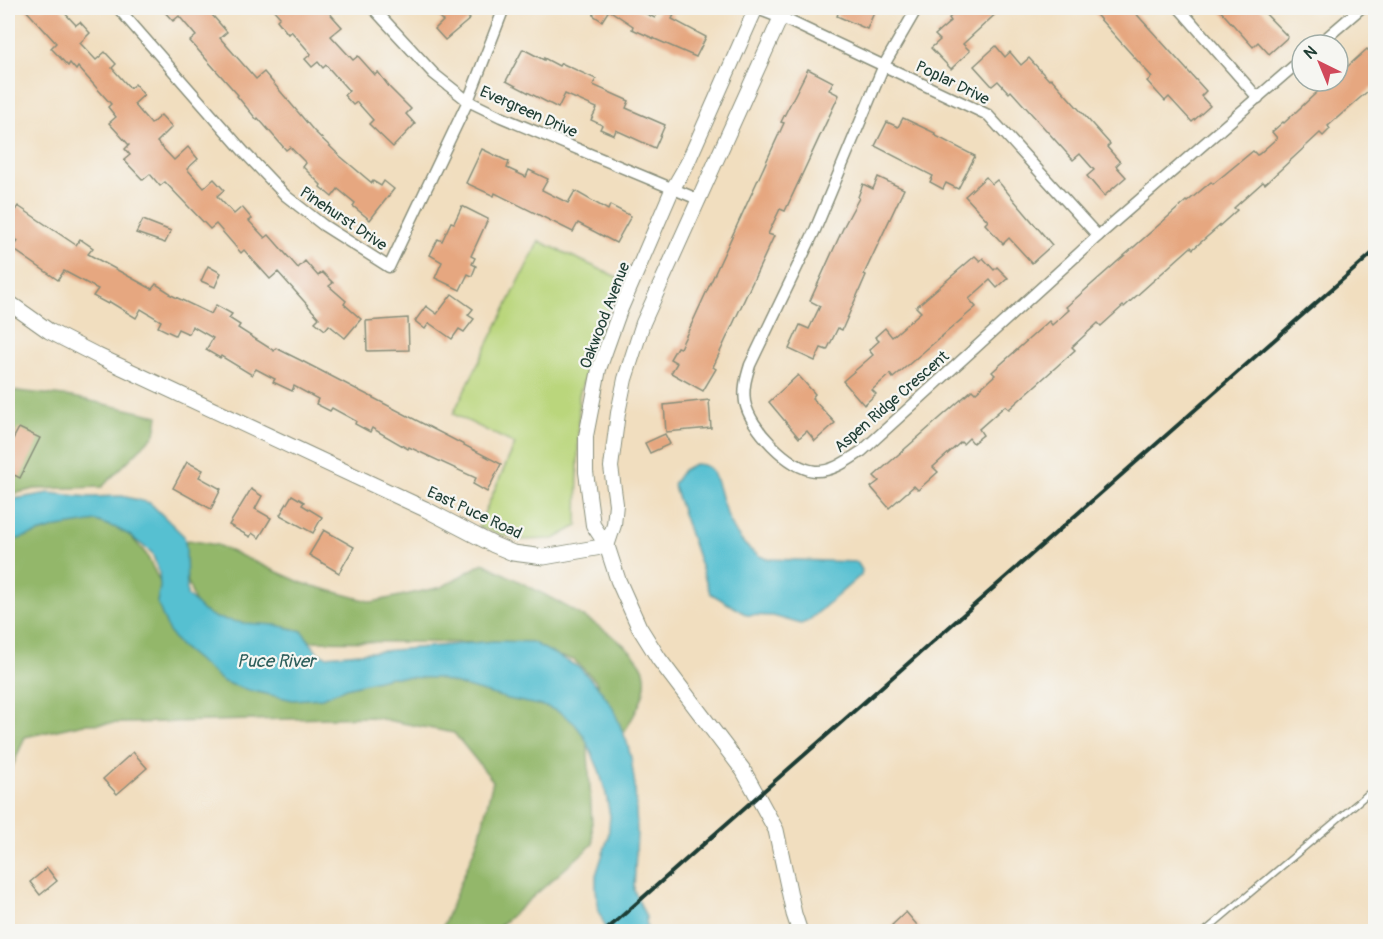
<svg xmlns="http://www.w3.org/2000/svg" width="1383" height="939" viewBox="0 0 1383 939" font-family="Pangolin,sans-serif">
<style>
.green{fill:#bad67b;stroke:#6c8a58;stroke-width:1.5}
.forest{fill:#93b76b;stroke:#597a50;stroke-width:1.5}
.water{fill:#56c0d1;stroke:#3a7e82;stroke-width:1.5}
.building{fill:#e6a780}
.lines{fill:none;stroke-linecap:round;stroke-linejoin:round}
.service-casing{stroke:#888e7a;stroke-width:8}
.minor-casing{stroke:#888e7a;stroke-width:13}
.tertiary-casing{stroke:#888e7a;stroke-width:16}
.secondary-casing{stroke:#888e7a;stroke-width:17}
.service{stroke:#fff;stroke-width:5}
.minor{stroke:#fff;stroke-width:10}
.tertiary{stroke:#fff;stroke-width:14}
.secondary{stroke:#fff;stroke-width:15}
.rail{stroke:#1f3d34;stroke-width:4}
.labels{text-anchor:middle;stroke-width:4.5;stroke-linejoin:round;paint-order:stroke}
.street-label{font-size:16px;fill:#1f3d34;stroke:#f6f6f2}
.water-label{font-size:18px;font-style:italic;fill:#2d5e5b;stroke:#f6f6f2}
</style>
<rect width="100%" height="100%" fill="#f6f6f2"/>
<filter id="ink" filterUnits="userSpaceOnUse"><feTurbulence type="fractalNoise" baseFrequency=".0167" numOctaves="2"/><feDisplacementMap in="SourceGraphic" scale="12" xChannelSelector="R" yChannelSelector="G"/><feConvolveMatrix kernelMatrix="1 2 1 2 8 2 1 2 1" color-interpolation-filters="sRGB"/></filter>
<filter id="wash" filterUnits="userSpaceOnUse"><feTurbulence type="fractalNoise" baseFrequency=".008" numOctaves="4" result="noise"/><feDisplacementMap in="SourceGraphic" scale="24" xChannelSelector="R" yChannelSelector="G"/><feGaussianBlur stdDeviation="1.35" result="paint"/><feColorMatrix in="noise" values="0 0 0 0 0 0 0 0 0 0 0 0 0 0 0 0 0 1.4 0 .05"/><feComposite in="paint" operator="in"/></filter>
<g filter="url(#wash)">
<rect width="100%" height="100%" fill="#f1debf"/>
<path class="green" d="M539 241 619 278 579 395 577 526 554 539 518 540 478 527 515 444 453 414Z"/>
<g class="forest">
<path d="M8 390 73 397 158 416 155 434 102 487 35 489 8 495Z"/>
<path d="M96 511 128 533 146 554 193 648 401 668 586 716 593 844 494 931H441L480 835 493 781 454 733 371 717 84 724 25 737 8 777V528Z"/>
<path d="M188 540 217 545 302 583 372 602 442 587 483 563C517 581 642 638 645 675 648 698 629 723 618 742L596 681 574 660 505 643 296 641 208 620 195 603 176 547Z"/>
</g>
<g class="water">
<path d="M694 464C701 464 707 465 711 470 716 477 719 489 721 497 729 523 740 550 767 559L857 562 862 570 861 575 808 621 801 624 773 616 747 615 710 593 673 484 683 470Z"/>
<path d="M49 493 89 497 122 496 150 503 184 536 186 547 187 595 203 611 216 618 243 623 276 625 302 631 318 653 326 656 494 641 532 642 580 668 600 689 612 706 627 742 631 758 635 786 637 832 634 890 646 917 647 931H607L599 912 596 889V875L608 838 610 816 606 794 599 770 584 736 574 723 561 713 547 707 508 699 436 678 390 677 346 688 322 698 293 700 248 690 224 682 179 645 169 632 157 602 160 587 159 572 152 553 129 535 116 528 96 521 58 527 8 542V501L14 499Z"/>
</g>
<g id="blocks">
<g class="building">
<path d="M24 8H60L76 25 80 22 90 33 80 43 96 60 105 52 116 64 112 68 130 88 135 84 144 95 134 104 151 124 161 115 172 127 157 142 174 160 188 147 198 159 187 169 204 188 214 179 224 190 217 196 234 214 242 207 252 219 249 221 265 238 269 235 298 268 305 261 318 276 322 272 333 283 329 286 346 301 344 304 361 319 345 338 329 325 325 330 315 322 319 318 278 272 270 279 244 250 241 253 216 224 210 229 165 182 160 186 150 174 143 180 124 160 130 155 125 149 129 145 109 123 116 117 108 107 111 104 78 67 76 70 70 63 68 66 51 48 56 43Z"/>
<path d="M161 8H206L227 32 220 38 256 79 264 72 314 131 340 156 372 183 373 181 381 186 384 181 394 189 370 220 353 206 355 203 338 189 332 197 320 187 321 185 303 167 306 163 290 147 286 150 258 118 257 120 237 96 238 95 190 41 196 36 179 16 173 21Z"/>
<path d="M272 8H325L342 27 331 36 353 60 358 56 375 75 378 72 390 88 411 109 406 114 415 124 393 147 369 124 373 120 357 102 353 105 344 95 349 91 326 65 323 68 318 62 312 67 305 59 311 54 291 31 288 34 277 20 280 17Z"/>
<path d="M430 8H472L465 14 470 19 445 40 435 29 443 21Z"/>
<path d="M598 8H634L655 18 660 8 674 15 672 19 706 37 696 57 632 29 633 26 609 10 602 21 593 15Z"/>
<path d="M840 8H876L867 29 837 16Z"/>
<path d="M960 8H1002L963 44 970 51 951 69 931 48 940 40 935 35 951 21 949 18Z"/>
<path d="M1090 8H1131L1206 91 1201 96 1210 106 1192 122 1169 97 1165 101 1147 81 1152 77Z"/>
<path d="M1218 8H1260L1288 37 1269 54 1258 42 1253 47Z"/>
<path d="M996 46 1005 57 1010 52 1021 65 1029 58 1049 80 1051 78 1110 144 1107 147 1120 162 1116 166 1126 177 1104 196 1087 176 1094 170 1080 154 1073 160 1011 91 1009 93 998 81 992 86 974 66Z"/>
<path d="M523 49 544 60V58L559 66 561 63 596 79 593 85 629 101 626 108 665 125 655 148 616 130 614 135 600 129 602 125 591 120 597 108 565 94 558 108 506 81Z"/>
<path d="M1367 49 1376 59V84L1328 126 1330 129 1323 136 1320 133 1265 184 1263 182 1234 208 1237 210 1216 229 1193 249 1191 247 1124 307 1123 306 1101 326 1098 323 1072 347 1075 350 1055 368 1009 409 1005 406 979 429 983 435 973 443 969 438 963 444 961 442 933 467 938 472 918 490 914 486 889 508 871 487 879 481 874 476 972 390 975 393 995 375 992 372 1049 321 1052 325 1069 310 1066 307 1186 201 1187 202 1211 182 1213 184 1253 151 1257 155 1259 154 1277 138 1272 132 1283 122 1284 123 1329 81H1338V75Z"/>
<path d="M808 69 833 82 829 90 839 95 785 211 780 209 768 234 774 236 713 367 716 369 703 391 671 373 677 363 670 359 677 347 680 348 694 319 784 123 781 122Z"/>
<path d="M903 118 935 133 934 135 975 156 958 189 946 183 943 189 930 182 933 176 875 146 887 122 898 127Z"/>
<path d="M482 149 509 162 507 168 526 177 529 170 548 179 542 190 568 203 575 191 608 210 610 205 631 216 616 243 578 223 573 232 495 193 494 196 466 183Z"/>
<path d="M878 177 904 189 864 274 866 275 842 330 838 328 827 350 821 348 815 361 789 349 800 325 809 329 820 306 810 301 845 224 859 198 858 197 863 184 873 189Z"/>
<path d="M986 177 992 184 997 180 1052 245 1032 263 1009 238 1003 244 985 224 988 221 965 196Z"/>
<path d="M18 206 76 245 80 239 93 248 88 254 139 282 152 289 156 284 170 293 169 294 211 314 216 305 232 314 229 318 240 325 238 328 274 351 276 348 300 360 501 464 487 492 473 484 476 478 409 447 408 449 372 428 370 432 355 424 356 421 332 408 330 411 316 404 318 399 294 386 292 391 273 382 275 379 256 369 252 375 221 356 220 358 206 350 213 338 192 326 189 334 178 329 175 335 158 327 161 321 141 309 136 318 110 302 108 304 93 296 98 289 64 271 58 280 13 249 18 241 8 233V221Z"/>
<path d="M462 206 488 219 471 256 475 258 472 264 476 266 472 276 468 274 460 290 435 278 442 262 430 255 438 239 442 241 451 222 454 223Z"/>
<path d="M143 220 171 231 165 243 136 233Z"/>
<path d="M975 256 980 261 983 258 994 270 997 267 1008 278 997 288 990 280 969 299 976 307 893 378 890 374 872 390 876 394 864 405 843 381 873 355 869 350 879 341 875 337 885 328 892 337 921 312 916 307Z"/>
<path d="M208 266 221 273 215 287 201 281Z"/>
<path d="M452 294 473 309 468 315 474 319 464 332 459 329 452 339 429 323 425 329 415 321 426 306 437 314Z"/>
<path d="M408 318 409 350 367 351 366 321Z"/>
<path d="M798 375 815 394 812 398 835 423 815 441 807 431 799 438 769 402Z"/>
<path d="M709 400 711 428 666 432 664 405Z"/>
<path d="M19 428 40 438 20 478 8 472V436L13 439Z"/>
<path d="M665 434 670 444 650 453 645 443Z"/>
<path d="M187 462 203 470 199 477 221 489 211 509 173 488Z"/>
<path d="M251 489 262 496 255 509 271 518 259 538 252 533 250 537 229 525Z"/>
<path d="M292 495 304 502 302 505 322 517 313 533 280 515Z"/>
<path d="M324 530 354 547 339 573 309 555Z"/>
<path d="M133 752 147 768 117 794 103 779Z"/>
<path d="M47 868 57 881 40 895 30 882Z"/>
<path d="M906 912 923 932H898L892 925Z"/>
</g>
</g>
</g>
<g filter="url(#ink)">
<use href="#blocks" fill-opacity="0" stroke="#888e7a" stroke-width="1.5"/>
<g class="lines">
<g class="service-casing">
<path id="service" d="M1204 932 1376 787"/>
</g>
<g class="minor-casing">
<g id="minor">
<path d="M118 8 244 152 286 196 323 225 389 267 468 101 504 8"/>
<path d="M373 8 434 74 468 101 501 117 700 200"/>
<path d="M755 8 791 22 988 115 1098 236"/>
<path d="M917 8 884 65 815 230 750 365C746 378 743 388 745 402 750 428 788 468 815 471 833 472 848 460 862 451L1098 236 1302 59"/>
<path d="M1179 8 1258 98"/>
<path d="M1318 45 1361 8"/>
</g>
</g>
<g class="tertiary-casing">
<g id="tertiary">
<path d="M607 546 593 525 586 472V436L599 369 619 313 672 190 687 164 756 8"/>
<path d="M607 546 614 525 616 504 611 467 618 413 625 379 643 323 785 8"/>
</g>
</g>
<g class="secondary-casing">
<path id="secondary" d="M8 302 49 331 98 356 425 509 494 545 513 553 544 557 607 546 618 580 639 627 659 659 743 770 776 830 794 914 800 932"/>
</g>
<use href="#service" class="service"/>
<use href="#minor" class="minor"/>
<use href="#tertiary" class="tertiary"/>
<use href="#secondary" class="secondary"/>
<path class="rail" d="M604 932 1376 250"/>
</g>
</g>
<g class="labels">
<g class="street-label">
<text transform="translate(953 82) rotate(26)" y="6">Poplar Drive</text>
<text transform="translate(529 111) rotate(24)" y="6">Evergreen Drive</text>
<text transform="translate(344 218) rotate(34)" y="6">Pinehurst Drive</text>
<text transform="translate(604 315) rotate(-69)" y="6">Oakwood Avenue</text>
<text transform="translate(891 401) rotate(-41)" y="6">Aspen Ridge Crescent</text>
<text transform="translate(475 512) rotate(25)" y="6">East Puce Road</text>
</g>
<g class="water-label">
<text x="276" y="667">Puce River</text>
</g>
</g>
<rect width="1383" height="939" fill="none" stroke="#f6f6f2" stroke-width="30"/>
<g transform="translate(1320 63) rotate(317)"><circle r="28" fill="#f6f6f2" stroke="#a0aca6" stroke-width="1.5"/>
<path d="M0-4.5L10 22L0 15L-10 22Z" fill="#d1495b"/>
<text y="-9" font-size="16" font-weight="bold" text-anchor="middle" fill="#1f3d34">N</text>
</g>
</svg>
